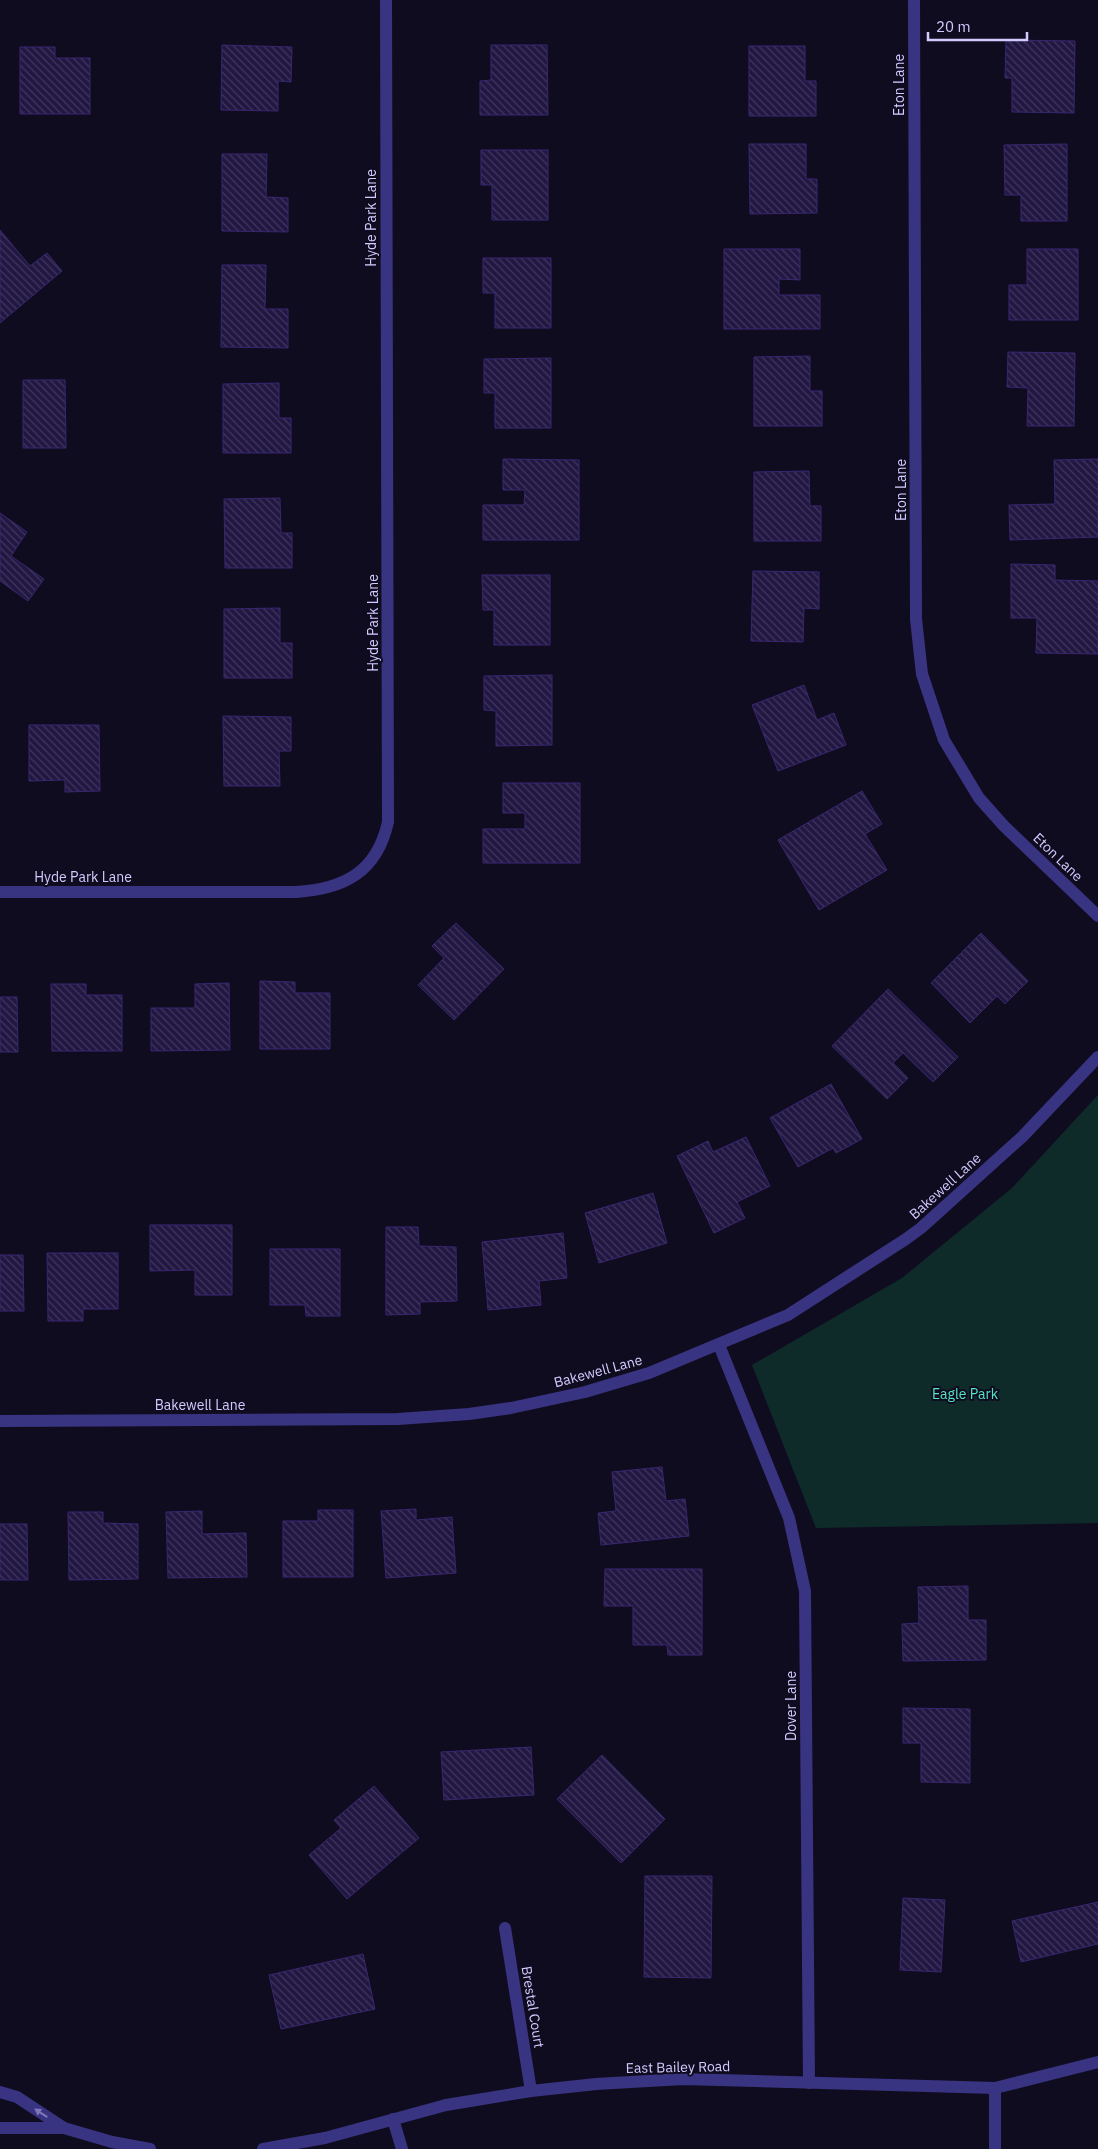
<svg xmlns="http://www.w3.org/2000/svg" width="1098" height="2149" viewBox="0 0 1098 2149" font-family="'IBM Plex Sans',sans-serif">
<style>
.green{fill:#0e2b2a}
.building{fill:url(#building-back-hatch);stroke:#382770}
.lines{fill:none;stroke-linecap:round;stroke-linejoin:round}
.minor{stroke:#393482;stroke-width:12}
.oneway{fill:#7e78ba}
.labels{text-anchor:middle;stroke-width:4;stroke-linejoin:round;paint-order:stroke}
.street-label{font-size:14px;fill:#d2cbff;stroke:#100c20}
.park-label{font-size:14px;fill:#51e5c5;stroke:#100c20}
</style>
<defs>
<pattern id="building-back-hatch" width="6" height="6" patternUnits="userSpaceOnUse" patternTransform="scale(1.25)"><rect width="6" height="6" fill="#211742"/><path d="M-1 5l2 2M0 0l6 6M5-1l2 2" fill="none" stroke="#40375e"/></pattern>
</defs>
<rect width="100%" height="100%" fill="#100c20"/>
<path class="green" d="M1098 1095V1523L816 1528 752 1365 902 1278 1012 1188Z"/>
<g class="building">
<path d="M1006 40 1075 41 1074 113 1012 112V78H1005Z"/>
<path d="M222 45 292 47 291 82 278 81V111L221 110Z"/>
<path d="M491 45H547L548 115H480V81L491 80Z"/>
<path d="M749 46H805V81H816V116H749Z"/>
<path d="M20 47H55V58H90V114H20Z"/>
<path d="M749 144H806V179H817V213L750 214Z"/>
<path d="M1067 144V221H1021V195H1005L1004 145Z"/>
<path d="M481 150H548V220H492V185H481Z"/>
<path d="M222 154H267L266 197 288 198V232L222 231Z"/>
<path d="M0 230 30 266 47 253 62 271 0 323Z"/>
<path d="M724 249H800V280L779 279V295H820V329H724Z"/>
<path d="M1027 249H1078V320H1009V285H1027Z"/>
<path d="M483 258H551V328H495V293H483Z"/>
<path d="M222 265H266L265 309H288V348L221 347Z"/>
<path d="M1008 352 1075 353 1074 426H1027L1028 388 1007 387Z"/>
<path d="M810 356V391H822V426H754V357Z"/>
<path d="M551 358V428H495V393H484V359Z"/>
<path d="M23 380H65L66 448H23Z"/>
<path d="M279 383V418H291V453H223V384Z"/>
<path d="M503 459 579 460V540H483V505H524L525 490H503Z"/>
<path d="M1098 459V537L1010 540 1009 505 1055 504 1054 460Z"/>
<path d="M809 471 810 506H821V541H754V472Z"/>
<path d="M280 498 281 533H292V568H225L224 499Z"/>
<path d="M0 513 27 532 11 556 44 579 28 601 0 581Z"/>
<path d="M1011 564 1055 565V580L1098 581V654L1036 653 1037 618H1011Z"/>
<path d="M753 571 819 572V609L804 608 803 642 751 641Z"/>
<path d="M482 575H550V645H494V610H483Z"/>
<path d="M280 608V643H292V678H224V609Z"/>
<path d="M552 675V745L496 746V711L484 710V676Z"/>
<path d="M804 685 817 720 834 713 846 745 778 771 752 705Z"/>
<path d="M223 716 291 717V751H279L280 786H224Z"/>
<path d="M29 725H99L100 791 65 792V780L29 781Z"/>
<path d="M503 783H580V863H483V829H525V813H503Z"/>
<path d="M862 791 882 824 865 834 887 870 819 910 778 840Z"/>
<path d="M456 923 504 969 454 1020 418 985 444 958 432 946Z"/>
<path d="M981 933 1028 981 1005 1004 997 996 970 1023 931 983Z"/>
<path d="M260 981 295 982V993H330V1049H260Z"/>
<path d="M229 983 230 1050 151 1051V1008H195V984Z"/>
<path d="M51 984H86V995H122V1051H52Z"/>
<path d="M888 989 958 1057 933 1082 903 1053 893 1063 908 1078 887 1099 832 1046Z"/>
<path d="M0 997H17L18 1052H0Z"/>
<path d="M831 1084 862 1139 836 1153 833 1148 798 1167 770 1118Z"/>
<path d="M746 1137 770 1186 737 1202 745 1218 714 1233 677 1156 708 1141 713 1152Z"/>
<path d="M653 1193 667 1243 599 1263 585 1213Z"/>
<path d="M150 1225H232V1295H195V1270L150 1271Z"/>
<path d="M386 1227H418L419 1246 456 1247 457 1301 420 1302V1314L386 1315Z"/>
<path d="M563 1233 567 1278 539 1281 541 1305 488 1310 482 1242Z"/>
<path d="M270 1249H340V1316H306L305 1305H270Z"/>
<path d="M47 1253H118V1309H83V1321H48Z"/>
<path d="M0 1255H23L24 1311H0Z"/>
<path d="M662 1467 666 1501 685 1499 689 1536 601 1545 598 1513 616 1511 612 1472Z"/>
<path d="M416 1509V1520L452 1517 456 1573 386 1578 381 1511Z"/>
<path d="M318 1510H353V1577H283V1521H318Z"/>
<path d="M202 1511V1534L246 1533 247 1577 168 1578 166 1512Z"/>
<path d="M68 1512H103V1523L138 1524V1579L69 1580Z"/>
<path d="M0 1524H27L28 1580H0Z"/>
<path d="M605 1569H702V1655H668L667 1645H633V1606H604Z"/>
<path d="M968 1586V1620H986V1660L903 1661 902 1624 919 1623 918 1587Z"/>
<path d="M903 1708 970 1709V1783L921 1782V1743H903Z"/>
<path d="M531 1747 534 1795 444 1800 441 1752Z"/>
<path d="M602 1755 665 1819 621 1863 557 1799Z"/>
<path d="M374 1786 419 1838 347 1899 309 1855 341 1828 334 1820Z"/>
<path d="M645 1876H712L711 1978 644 1977Z"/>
<path d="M903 1898 945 1900 941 1972 900 1970Z"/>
<path d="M1098 1902V1944L1021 1962 1012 1921Z"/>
<path d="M363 1954 375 2009 281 2029 269 1975Z"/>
</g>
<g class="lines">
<g class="minor">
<path d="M914 0 916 619 922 674 944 740 979 798 1004 826 1098 916"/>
<path d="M0 892H296C344 889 377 872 388 822L386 0"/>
<path d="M719 1345 789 1518 805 1591 809 2083"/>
<path d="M0 1421 398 1419 469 1414 511 1408 585 1392 649 1373 788 1315 906 1239 921 1228 1023 1136 1098 1057"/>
<path d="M505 1928 531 2091"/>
<path d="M995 2088V2149"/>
<path d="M0 2092 17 2097 64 2128"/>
<path d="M393 2119 402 2149"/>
<path d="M0 2128H64L112 2142 150 2149"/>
<path d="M263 2149 325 2138 446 2105 531 2091 596 2084 683 2079 995 2088 1098 2062"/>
</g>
</g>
<defs><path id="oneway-solid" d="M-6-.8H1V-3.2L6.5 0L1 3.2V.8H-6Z" transform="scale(1.25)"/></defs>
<use class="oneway" href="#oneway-solid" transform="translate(41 2113) rotate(-147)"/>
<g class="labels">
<g class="street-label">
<text transform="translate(899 85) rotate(-90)" y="5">Eton Lane</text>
<text transform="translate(371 218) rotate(-90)" y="5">Hyde Park Lane</text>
<text transform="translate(901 490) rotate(-90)" y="5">Eton Lane</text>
<text transform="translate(373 623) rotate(-90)" y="5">Hyde Park Lane</text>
<text transform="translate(1058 857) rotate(44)" y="5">Eton Lane</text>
<text x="83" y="882">Hyde Park Lane</text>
<text transform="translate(945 1186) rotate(-42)" y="5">Bakewell Lane</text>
<text transform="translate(598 1371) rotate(-15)" y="5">Bakewell Lane</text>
<text x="200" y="1410">Bakewell Lane</text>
<text transform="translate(791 1706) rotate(-90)" y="5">Dover Lane</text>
<text transform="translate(533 2007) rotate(81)" y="5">Brestal Court</text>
<text transform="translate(678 2067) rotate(-1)" y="5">East Bailey Road</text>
</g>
<g class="park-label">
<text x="965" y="1399">Eagle Park</text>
</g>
</g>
<path d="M928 32v8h99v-8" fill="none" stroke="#d2cbff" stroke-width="2.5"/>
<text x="936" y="32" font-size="15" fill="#d2cbff" stroke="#100c20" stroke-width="4" paint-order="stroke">20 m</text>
</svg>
